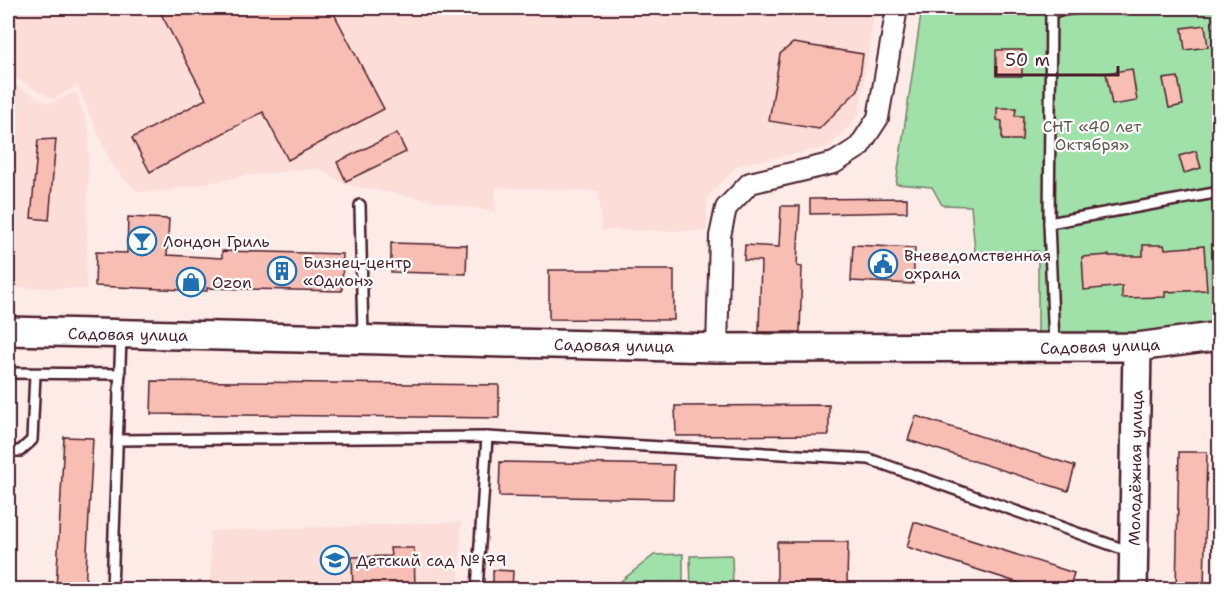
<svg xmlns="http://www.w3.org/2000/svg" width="1227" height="597" viewBox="0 0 1227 597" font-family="'Shantell Sans',sans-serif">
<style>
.built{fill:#fcddd8}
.green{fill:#a0e0a9;stroke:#75806a;stroke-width:1.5}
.building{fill:#f8bdb3;stroke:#4a1f2b;stroke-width:1.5}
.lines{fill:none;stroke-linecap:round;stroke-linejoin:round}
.lane-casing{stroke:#4a1f2b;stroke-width:14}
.street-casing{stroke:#4a1f2b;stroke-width:24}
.secondary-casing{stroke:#4a1f2b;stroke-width:32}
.lane{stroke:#fff;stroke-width:9}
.street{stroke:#fff;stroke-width:20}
.secondary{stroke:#fff;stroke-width:27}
.labels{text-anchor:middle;stroke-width:4.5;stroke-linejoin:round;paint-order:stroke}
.park-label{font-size:16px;fill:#645951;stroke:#fff}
.poi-label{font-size:16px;fill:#4a1f2b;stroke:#fff;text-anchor:start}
.street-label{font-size:16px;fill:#4a1f2b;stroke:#fff}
</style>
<rect width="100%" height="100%" fill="#fdebe8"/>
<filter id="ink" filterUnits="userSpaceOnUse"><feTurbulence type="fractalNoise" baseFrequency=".0167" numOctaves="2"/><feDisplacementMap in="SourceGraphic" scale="12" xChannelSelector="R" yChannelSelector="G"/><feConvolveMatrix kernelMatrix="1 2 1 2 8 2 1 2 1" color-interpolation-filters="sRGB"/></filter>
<g filter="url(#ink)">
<g class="built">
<path d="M8 8H875L859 114 829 147 738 165 707 197V231L601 230 599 191 496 187 495 212 343 184 321 168 243 176 166 191 140 192 124 179 110 162 78 86 53 99 8 74Z"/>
<path d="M8 81 49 104 76 92 89 129 86 289 8 287Z"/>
<path d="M461 522 458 589H211L210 531Z"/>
</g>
<g class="green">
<path d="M922 8H1219V326L1135 337 1038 342V251L975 252 971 206 942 205 932 187 896 184Z"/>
<path d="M683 554V589H611L654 555Z"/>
<path d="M732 555 733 589H691L690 556Z"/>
</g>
<g class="building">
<path d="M158 8H331L384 109 288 160 263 112 150 172 132 138 206 99Z"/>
<path d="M1205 25 1208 47 1185 50 1182 28Z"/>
<path d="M793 43 863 54 858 90 819 129 769 121 780 54Z"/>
<rect x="996" y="50" width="26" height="26"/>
<path d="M1132 69 1137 101 1112 105 1106 73Z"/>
<path d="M1178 77 1183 105 1169 108 1163 79Z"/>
<path d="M997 108H1016L1015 116H1023L1022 140H1002V121L997 120Z"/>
<path d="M397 133 406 152 346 181 337 162Z"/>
<path d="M56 139 49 220 31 218 38 140Z"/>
<path d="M1196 151 1201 168 1184 173 1179 156Z"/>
<path d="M907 198V212L810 214V199Z"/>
<path d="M781 206H800L797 266 802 267 800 332H759L761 261 744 260 745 245 779 247Z"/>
<path d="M128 217 169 219 167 255 222 258V251L343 254 342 291 207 288V291L95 286 96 252 127 253Z"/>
<path d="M391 243 467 245 466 274 391 272Z"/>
<path d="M853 245 915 248 913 284 851 281Z"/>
<path d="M1143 245H1164L1165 249 1204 246 1207 290 1165 292V297L1122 298V286L1084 290 1082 257 1109 255V256H1143Z"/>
<path d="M549 270H674V320L549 319Z"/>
<path d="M152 381 499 385V418L151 414Z"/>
<path d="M829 405V435L676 436 675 406Z"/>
<path d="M916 416 1075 466 1068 491 908 440Z"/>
<path d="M64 437 93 438 85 590H56Z"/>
<path d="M1179 452H1207L1204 590H1176Z"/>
<path d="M500 462 674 465 673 499 499 496Z"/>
<path d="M914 522 1074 573 1069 590H1041L907 547Z"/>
<path d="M777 542H848L847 583H777Z"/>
<path d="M390 548H414L415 590H353L352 557 391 556Z"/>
<path d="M493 570 513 571 512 590H493Z"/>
</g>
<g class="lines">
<g class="lane-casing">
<g id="lane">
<path d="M1051 8 1049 223 1054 345"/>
<path d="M1051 12 1076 8"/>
<path d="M360 205 363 337"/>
<path d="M1049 223 1220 192"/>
<path d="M8 373 120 374"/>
<path d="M118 440 487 437 869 459 1131 552"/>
<path d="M8 451H20L32 440 35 374"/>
<path d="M112 590 121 337"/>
<path d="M477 590 487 437"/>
</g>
</g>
<g class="street-casing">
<path id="street" d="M717 348 720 236 726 208 750 183 834 163 859 147 878 118 897 8"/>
</g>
<g class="secondary-casing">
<g id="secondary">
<path d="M8 331 717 348 1137 347 1220 336"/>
<path d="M1133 590 1137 347"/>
</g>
</g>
<use href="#lane" class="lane"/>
<use href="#street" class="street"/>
<use href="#secondary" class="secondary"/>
</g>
</g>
<defs>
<g id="bar-ring" transform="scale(1.5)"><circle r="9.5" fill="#fff" stroke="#1f6fb2" stroke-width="1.5"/><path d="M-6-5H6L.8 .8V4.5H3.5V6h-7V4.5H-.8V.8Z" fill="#1f6fb2"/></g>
<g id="civic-ring" transform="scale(1.5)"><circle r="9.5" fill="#fff" stroke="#1f6fb2" stroke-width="1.5"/><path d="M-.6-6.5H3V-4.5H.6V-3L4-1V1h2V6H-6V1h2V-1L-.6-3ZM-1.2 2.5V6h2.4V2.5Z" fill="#1f6fb2"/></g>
<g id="building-ring" transform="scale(1.5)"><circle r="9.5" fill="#fff" stroke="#1f6fb2" stroke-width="1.5"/><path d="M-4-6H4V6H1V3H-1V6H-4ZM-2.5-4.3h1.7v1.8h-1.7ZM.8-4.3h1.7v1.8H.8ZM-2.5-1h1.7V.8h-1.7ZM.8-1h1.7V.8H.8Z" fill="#1f6fb2"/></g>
<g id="shop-ring" transform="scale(1.5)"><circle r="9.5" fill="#fff" stroke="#1f6fb2" stroke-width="1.5"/><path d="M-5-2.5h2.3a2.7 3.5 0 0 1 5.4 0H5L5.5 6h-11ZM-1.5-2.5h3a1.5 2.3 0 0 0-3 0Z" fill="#1f6fb2"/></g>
<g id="school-ring" transform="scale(1.5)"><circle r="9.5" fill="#fff" stroke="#1f6fb2" stroke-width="1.5"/><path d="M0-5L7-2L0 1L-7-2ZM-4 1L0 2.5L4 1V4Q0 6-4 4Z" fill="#1f6fb2"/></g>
</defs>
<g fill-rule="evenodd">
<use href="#bar-ring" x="142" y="241"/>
<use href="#civic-ring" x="883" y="264"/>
<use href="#building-ring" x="282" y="271"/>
<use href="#shop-ring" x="191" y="282"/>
<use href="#school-ring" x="335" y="560"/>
</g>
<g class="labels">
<g class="park-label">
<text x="1092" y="132">СНТ «40 лет<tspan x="1092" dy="18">Октября»</tspan></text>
</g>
<g class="poi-label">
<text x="163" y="247">Лондон Гриль</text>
<text x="904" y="261">Вневедомственная<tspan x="904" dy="18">охрана</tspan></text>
<text x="303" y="268">Бизнец-центр<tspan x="303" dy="18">«Одион»</tspan></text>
<text x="212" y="288">Ozon</text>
<text x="356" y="566">Детский сад № 79</text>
</g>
<g class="street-label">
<text transform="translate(128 334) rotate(1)" y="6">Садовая улица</text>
<text transform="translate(614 345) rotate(1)" y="6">Садовая улица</text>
<text transform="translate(1100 346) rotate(-2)" y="6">Садовая улица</text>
<text transform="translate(1135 468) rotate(-89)" y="6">Молодёжная улица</text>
</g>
</g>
<rect width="1227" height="597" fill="none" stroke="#fff" stroke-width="30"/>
<rect x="15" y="15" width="1197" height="567" fill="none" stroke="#4a1f2b" stroke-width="2" filter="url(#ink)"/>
<path d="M996 66v9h122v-9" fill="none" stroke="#4a1f2b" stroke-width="3"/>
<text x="1005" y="66" font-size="18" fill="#4a1f2b" stroke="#ffffff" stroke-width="4.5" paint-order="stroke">50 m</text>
</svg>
